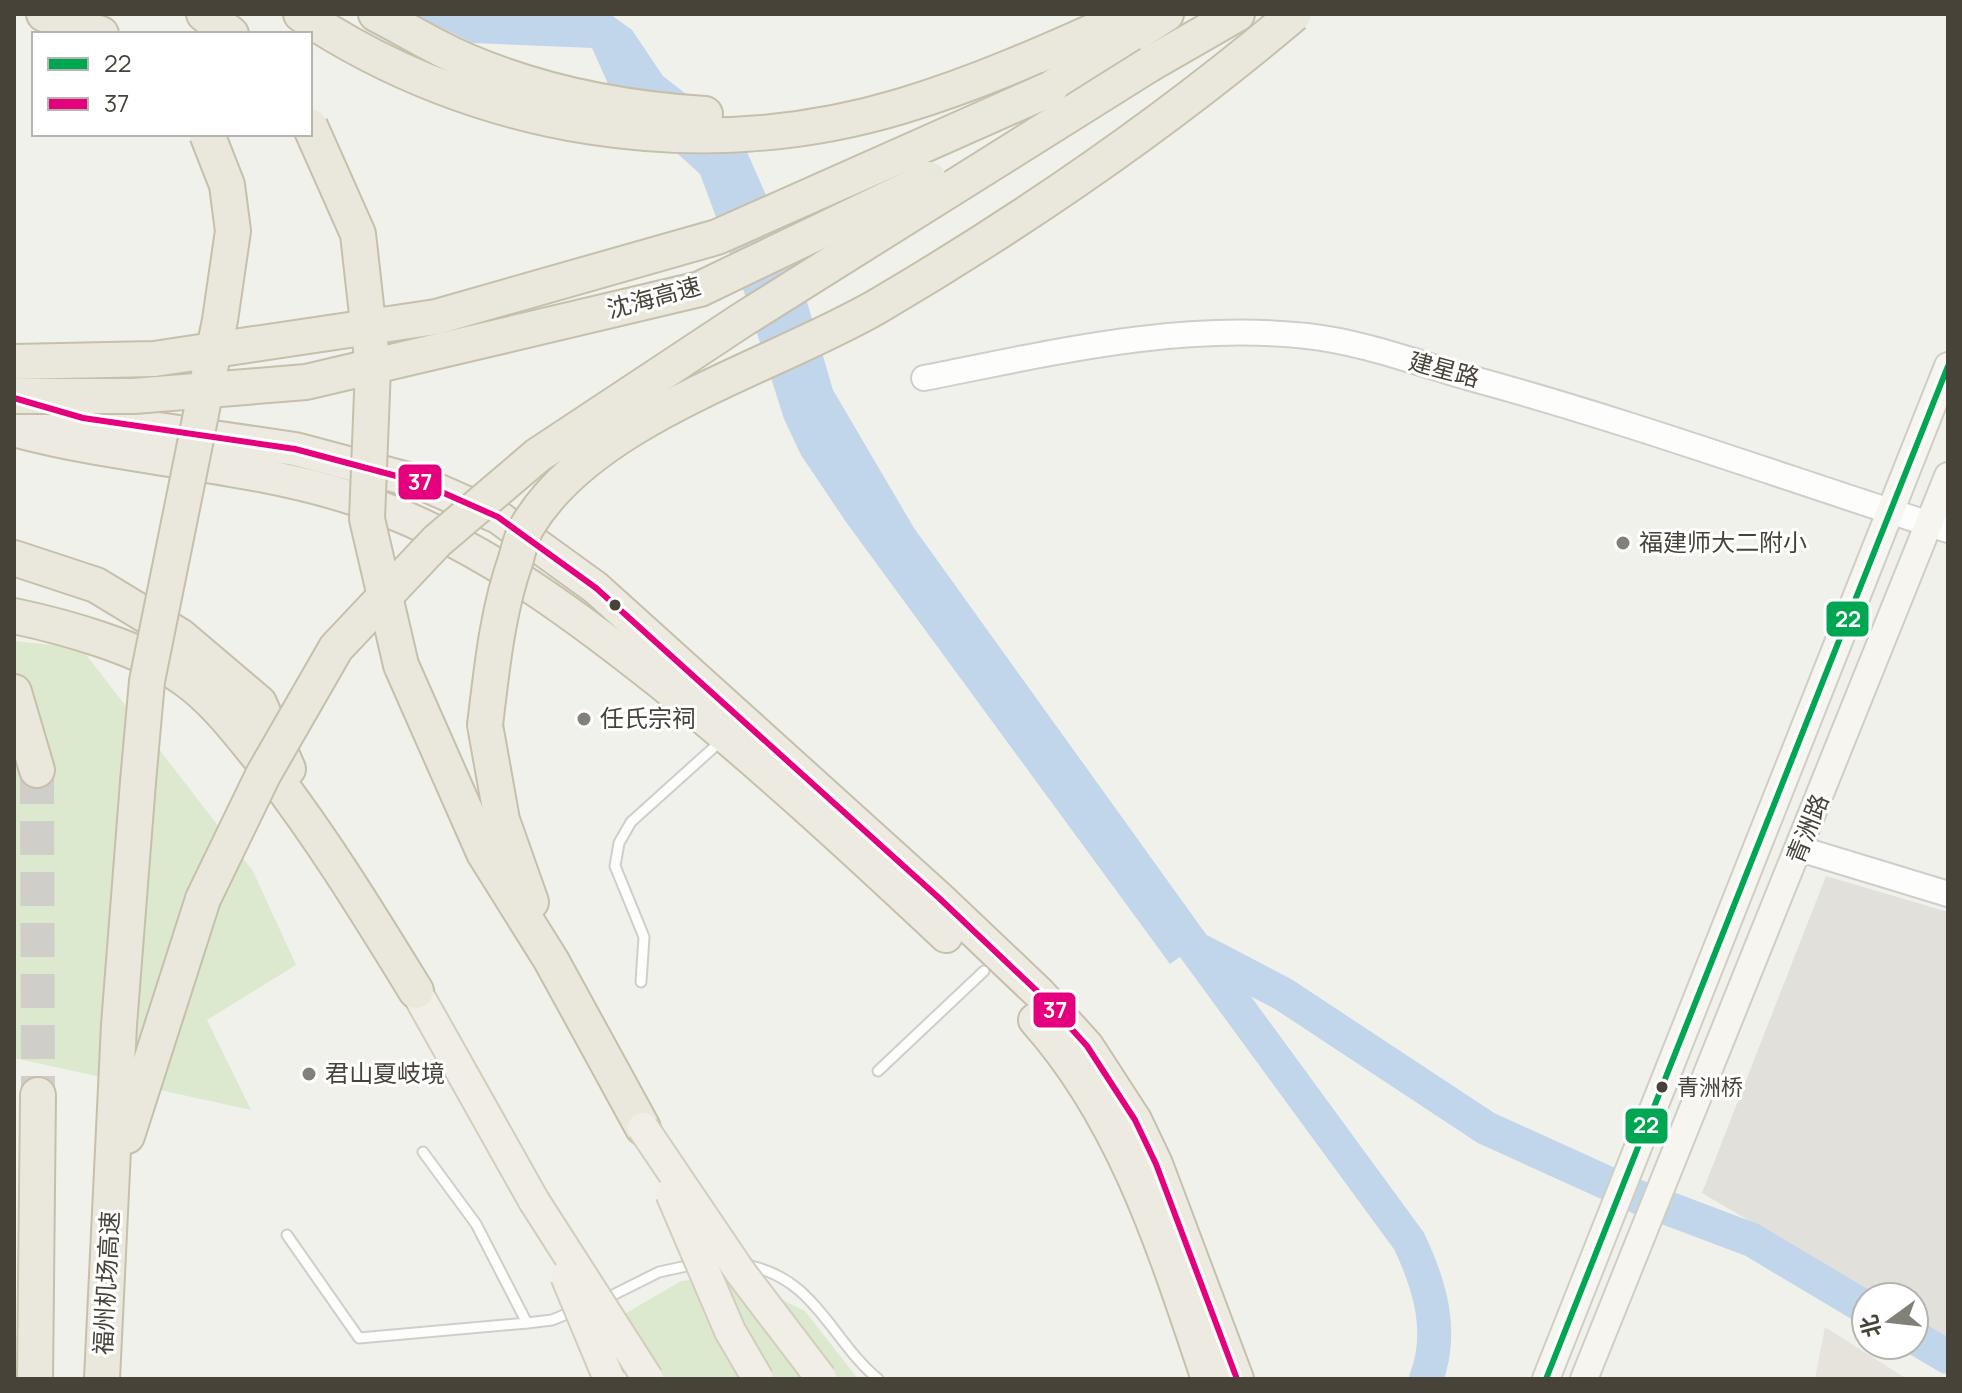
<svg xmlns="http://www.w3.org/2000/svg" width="1962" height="1393" viewBox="0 0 1962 1393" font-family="Manrope,'Noto Sans SC',sans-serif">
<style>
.residential{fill:#e5e3db}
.industrial{fill:#e1e0db}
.green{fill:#dce9cf}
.water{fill:#c1d6ea}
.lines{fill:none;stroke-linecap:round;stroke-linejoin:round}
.river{stroke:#c1d6ea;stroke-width:34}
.motorway-tunnel{stroke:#cfcec8;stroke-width:34;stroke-dasharray:34 17;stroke-linecap:butt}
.service-casing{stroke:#cfceca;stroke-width:13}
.tertiary-casing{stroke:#cfceca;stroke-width:28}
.secondary-casing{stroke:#d0cec4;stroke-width:30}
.primary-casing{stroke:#d2cebc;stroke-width:34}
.trunk-casing{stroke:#c6bfab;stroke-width:36}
.motorway-casing{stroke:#c6bfab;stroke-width:38}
.service{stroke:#fdfdfc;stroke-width:9}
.tertiary{stroke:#fdfdfc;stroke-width:24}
.secondary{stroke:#f6f5f0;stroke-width:26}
.primary{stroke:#f0eee6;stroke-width:30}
.trunk{stroke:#edebe1;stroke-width:32}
.motorway{stroke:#eae8dc;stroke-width:34}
.primary-bridge-casing{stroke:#d2cebc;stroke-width:34;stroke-linecap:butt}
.motorway-bridge-casing{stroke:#c6bfab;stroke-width:38;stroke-linecap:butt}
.primary-bridge{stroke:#f0eee6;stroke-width:30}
.motorway-bridge{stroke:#eae8dc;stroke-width:34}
.bus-1-casing{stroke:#fff;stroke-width:12}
.bus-2-casing{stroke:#fff;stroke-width:12}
.bus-1{stroke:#00a651;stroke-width:6}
.bus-2{stroke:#e5007d;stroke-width:6}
.poi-dot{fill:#828078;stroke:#fff;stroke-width:3}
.bus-dot{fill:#474339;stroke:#fff;stroke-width:3}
.labels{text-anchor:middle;stroke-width:6;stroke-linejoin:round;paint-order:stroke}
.bus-label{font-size:22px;fill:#474339;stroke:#fff;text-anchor:start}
.street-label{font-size:24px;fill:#474339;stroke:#fff}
.poi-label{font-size:24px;fill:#474339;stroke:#fff;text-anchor:start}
.line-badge{stroke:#fff;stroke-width:3}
.badge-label{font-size:22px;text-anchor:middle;font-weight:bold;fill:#fff}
</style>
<rect width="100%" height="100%" fill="#f1f1ec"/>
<path class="residential" d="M1825 1327 1907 1379H1815Z"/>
<path class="industrial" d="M1826 876 1948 912V1338L1914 1318V1297H1878L1702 1193Z"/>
<g class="green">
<path d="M14 641 81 648 253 871 296 965 207 1020 251 1110 14 1058Z"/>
<path d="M731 1275 805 1311 858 1379H628L604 1326 681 1281Z"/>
</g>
<path class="water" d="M413 14H610L632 30 663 76 740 136 795 261 833 390 914 528 1208 937 1170 964 846 522 801 455 784 419 744 292 700 174 613 95 592 48 473 43Z"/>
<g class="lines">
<g class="river">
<path d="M1168 912 1409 1241C1430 1285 1444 1332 1426 1379"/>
<path d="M1203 952 1283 994 1486 1128 1638 1197 1752 1240 1866 1308"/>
<path d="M1914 1337 1948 1357"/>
</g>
<path class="motorway-tunnel" d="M37 770 38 1095"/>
<g class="service-casing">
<g id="service">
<path d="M641 982 644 937 615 866 619 843 631 822 721 741"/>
<path d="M878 1071 984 971"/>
<path d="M287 1235 359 1338 527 1323 476 1224 423 1152"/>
<path d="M746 1265C816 1278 830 1339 878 1379"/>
<path d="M603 1300 659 1272 696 1264"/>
<path d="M527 1323 552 1320 574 1311"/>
</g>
</g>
<g class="tertiary-casing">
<g id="tertiary">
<path d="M924 378C1051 353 1177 322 1307 336 1362 342 1417 363 1470 378 1632 422 1788 479 1948 530"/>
<path d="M1800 849 1948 894"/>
</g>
</g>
<g class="secondary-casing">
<g id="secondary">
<path d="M1546 1379 1948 366"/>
<path d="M1584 1379 1948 476"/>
</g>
</g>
<g class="primary-casing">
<path id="primary" d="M416 991 534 1201"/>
</g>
<g class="trunk-casing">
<g id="trunk">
<path d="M25 401 83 418 295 449 419 482 498 517 596 588 939 898 1039 993 1087 1046 1135 1120 1156 1164 1237 1379"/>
<path d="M14 430C125 460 242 463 352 498 467 534 568 609 661 683 760 763 853 849 946 936"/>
<path d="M1035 1020C1126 1122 1165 1253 1208 1379"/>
</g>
</g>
<g class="motorway-casing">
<g id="motorway">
<path d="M44 14 101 34"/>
<path d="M204 14 231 34"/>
<path d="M301 14C476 131 700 167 902 106 982 82 1056 48 1132 14"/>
<path d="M376 14C407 30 437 49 469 62 542 93 626 109 705 114"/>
<path d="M1150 64 1237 14"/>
<path d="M1050 89 1166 14"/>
<path d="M14 558 96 585 180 636 259 703 288 769"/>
<path d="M14 616C66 627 141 648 185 679 217 702 239 733 264 763 321 836 368 913 416 991"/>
<path d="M401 665 484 853 551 960 643 1128"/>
<path d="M14 692 37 770"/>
<path d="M485 725 502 820 531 902"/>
<path d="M127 1136 203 899"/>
<path d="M35 1379 38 1095"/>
<path d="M102 1379 119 1025 138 782"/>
</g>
</g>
<use href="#service" class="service"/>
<use href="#tertiary" class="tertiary"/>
<use href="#secondary" class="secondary"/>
<use href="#primary" class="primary"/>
<use href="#trunk" class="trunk"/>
<use href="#motorway" class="motorway"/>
<g class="primary-bridge-casing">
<g id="primary-bridge">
<path d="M643 1128 741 1273 821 1378"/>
<path d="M671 1193 730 1331 758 1379"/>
<path d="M534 1201 648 1379"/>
<path d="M566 1276 609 1379"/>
</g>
</g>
<g class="motorway-bridge-casing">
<g id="motorway-bridge">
<path d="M310 126 358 234 373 368 367 519 401 665"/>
<path d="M14 362 154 359 436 317 717 237 1050 89"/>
<path d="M14 396H134L306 382 502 336 700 289 929 179"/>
<path d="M485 725C492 668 497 613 516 559 519 548 522 534 528 525 593 417 771 368 878 306 1024 220 1164 124 1294 14"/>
<path d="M138 782 147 681 220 320 233 231 227 185 207 134"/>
<path d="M203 899 263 775 336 648 437 541 538 455 742 320 1150 64"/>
</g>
</g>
<use href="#primary-bridge" class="primary-bridge"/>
<use href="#motorway-bridge" class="motorway-bridge"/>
<g class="bus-1-casing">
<path id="bus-1" d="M1546 1379 1948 366"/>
</g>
<g class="bus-2-casing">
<path id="bus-2" d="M14 398 83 418 295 449 419 482 498 517 596 588 939 898 1039 993 1087 1046 1135 1120 1156 1164 1237 1379"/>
</g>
<use href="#bus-1" class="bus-1"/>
<use href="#bus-2" class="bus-2"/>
</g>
<g class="poi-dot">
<circle cx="1623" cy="543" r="8"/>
<circle cx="584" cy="719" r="8"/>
<circle cx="309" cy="1074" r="8"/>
</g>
<g class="bus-dot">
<circle cx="615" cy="605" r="7"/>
<circle cx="1662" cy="1087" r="7"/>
</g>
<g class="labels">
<g class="bus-label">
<text x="1677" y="1095">青洲桥</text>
</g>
<g class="street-label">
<text transform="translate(654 298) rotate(-15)" y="8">沈海高速</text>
<text transform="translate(1444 370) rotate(15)" y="8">建星路</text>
<text transform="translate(1808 829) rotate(-68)" y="8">青洲路</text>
<text transform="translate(107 1283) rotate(-87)" y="8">福州机场高速</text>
</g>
<g class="poi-label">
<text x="1639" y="551">福建师大二附小</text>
<text x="600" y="727">任氏宗祠</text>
<text x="325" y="1082">君山夏岐境</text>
</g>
</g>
<g class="line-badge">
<rect x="397" y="463" width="46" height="38" rx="8" fill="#e5007d"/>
<rect x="1825" y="600" width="45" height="38" rx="8" fill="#00a651"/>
<rect x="1032" y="991" width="45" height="38" rx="8" fill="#e5007d"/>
<rect x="1624" y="1107" width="45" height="38" rx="8" fill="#00a651"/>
</g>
<g class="badge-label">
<text x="420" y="490">37</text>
<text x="1848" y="627">22</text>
<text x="1055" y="1018">37</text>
<text x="1646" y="1133">22</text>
</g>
<rect width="1962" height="1393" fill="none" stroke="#474339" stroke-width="32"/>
<rect x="32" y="32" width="280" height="104" fill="#ffffff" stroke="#b5b4b0" stroke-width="2"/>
<rect x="48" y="58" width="40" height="12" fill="#00a651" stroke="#b5b4b0" stroke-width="2"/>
<text x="104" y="72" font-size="24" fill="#474339">22</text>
<rect x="48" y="98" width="40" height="12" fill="#e5007d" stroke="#b5b4b0" stroke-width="2"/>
<text x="104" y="112" font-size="24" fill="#474339">37</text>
<g transform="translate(1890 1321) rotate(255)"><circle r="38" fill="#ffffff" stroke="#b5b4b0" stroke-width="2"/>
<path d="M0-6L14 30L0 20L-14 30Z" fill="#828078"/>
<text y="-12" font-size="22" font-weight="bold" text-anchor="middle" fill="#474339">北</text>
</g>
</svg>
